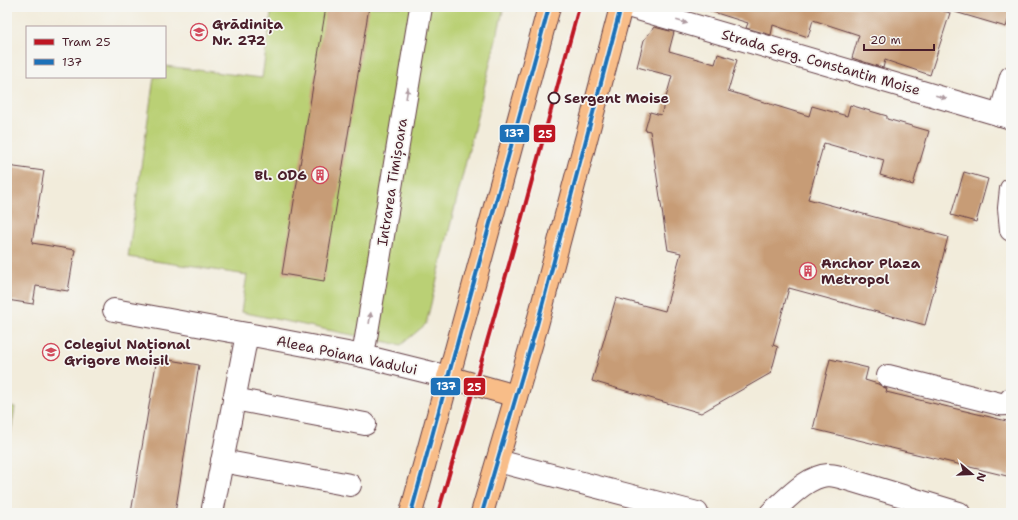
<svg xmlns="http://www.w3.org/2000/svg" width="1018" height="520" viewBox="0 0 1018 520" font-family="'Shantell Sans',sans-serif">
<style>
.green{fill:#bad075;stroke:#827850}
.building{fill:#c79c76}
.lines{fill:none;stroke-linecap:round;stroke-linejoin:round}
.minor-casing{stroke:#633e45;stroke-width:24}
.major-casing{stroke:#633e45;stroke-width:24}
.minor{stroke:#fff;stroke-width:22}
.major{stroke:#f8bd88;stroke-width:22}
.bus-1-casing{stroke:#f6f6f2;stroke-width:7}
.bus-1{stroke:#1d71b8;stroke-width:4}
.tram-1-casing{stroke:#f6f6f2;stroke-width:7}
.tram-1{stroke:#be1622;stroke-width:4}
.oneway{fill:#ae9aa0}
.stop-dot{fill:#f6f6f2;stroke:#4a1f2b;stroke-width:2}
.labels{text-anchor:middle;stroke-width:3.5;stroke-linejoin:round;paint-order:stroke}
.poi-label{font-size:14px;font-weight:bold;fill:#4a1f2b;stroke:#f6f6f2;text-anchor:start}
.street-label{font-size:14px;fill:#4a1f2b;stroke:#f6f6f2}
.stop-label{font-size:14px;font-weight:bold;fill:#4a1f2b;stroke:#f6f6f2;text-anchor:start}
.line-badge{stroke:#f6f6f2;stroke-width:1.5}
.badge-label{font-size:11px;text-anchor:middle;font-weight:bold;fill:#fff}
</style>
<rect width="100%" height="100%" fill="#f6f6f2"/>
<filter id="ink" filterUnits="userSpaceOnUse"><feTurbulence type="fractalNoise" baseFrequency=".025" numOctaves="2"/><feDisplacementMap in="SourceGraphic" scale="8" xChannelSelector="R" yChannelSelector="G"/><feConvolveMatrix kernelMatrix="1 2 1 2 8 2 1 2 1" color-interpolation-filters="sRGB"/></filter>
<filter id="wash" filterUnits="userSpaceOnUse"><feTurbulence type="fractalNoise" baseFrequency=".012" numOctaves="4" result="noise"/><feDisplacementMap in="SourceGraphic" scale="16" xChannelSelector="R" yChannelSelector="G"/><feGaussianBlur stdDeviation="0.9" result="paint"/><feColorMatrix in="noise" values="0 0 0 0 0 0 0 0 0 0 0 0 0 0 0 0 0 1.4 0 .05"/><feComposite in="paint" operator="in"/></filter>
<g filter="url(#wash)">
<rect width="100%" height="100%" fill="#f2ecdb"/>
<g class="green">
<path d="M272 7H504L426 324 401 345 241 312 247 275 128 257 154 77H165V66L262 78Z"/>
<path d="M7 405 15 407 7 456Z"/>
</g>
<g id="blocks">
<g class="building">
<path d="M326 7H369L324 281 282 274Z"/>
<path d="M710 7H931L950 13 930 75 885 60 883 68 852 58 859 35 813 20 808 37 773 25 771 35 746 28 748 23 710 11Z"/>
<path d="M956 7H1011V12L1006 27 955 12Z"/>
<path d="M654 27 674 32 669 51 715 64 718 54 737 60 728 91 809 116 812 106 847 116 850 105 887 116V119L929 131 913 185 880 175 884 160 824 143 808 199 948 237 925 325 789 288 773 345 778 347 771 373 701 413 592 381 616 298 665 311 681 253 668 250 650 131 645 130 650 112 661 115 672 76 637 67 644 40Z"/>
<path d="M7 166 44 171 32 243 75 250 68 291 36 286 33 304 7 300Z"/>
<path d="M964 172 988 179 976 222 951 215Z"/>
<path d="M157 358 199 365 175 513H131Z"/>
<path d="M830 359 868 368 865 380 878 384 887 389 886 392 1011 422V477L813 429Z"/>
</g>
</g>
</g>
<g filter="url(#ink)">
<use href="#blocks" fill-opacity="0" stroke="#633e45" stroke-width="1"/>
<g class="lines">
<g class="minor-casing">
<g id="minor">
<path d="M631 7 1011 118"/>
<path d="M1000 115 1011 77"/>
<path d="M1011 189 1009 208 1011 230"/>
<path d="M114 310 247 334"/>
<path d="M363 356 421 7"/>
<path d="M888 376 1000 404C1005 405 1008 404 1011 399"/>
<path d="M234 399 365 424"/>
<path d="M222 461 350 485"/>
<path d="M498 461 697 513"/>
<path d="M212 513 247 334 363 356 448 377"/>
<path d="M771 513C786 500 807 476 828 475 832 475 836 476 840 477L959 513"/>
</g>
</g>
<g class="major-casing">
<g id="major">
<path d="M448 377 516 396"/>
<path d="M411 513 468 306 549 7"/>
<path d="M482 513 537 325 621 7"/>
</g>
</g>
<use href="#minor" class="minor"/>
<use href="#major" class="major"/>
<g class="bus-1-casing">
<g id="bus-1">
<path d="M411 513 549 7"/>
<path d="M482 513 537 325 621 7"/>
</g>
</g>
<use href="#bus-1" class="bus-1"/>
<g class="tram-1-casing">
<path id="tram-1" d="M438 513 510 261 579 7"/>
</g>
<use href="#tram-1" class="tram-1"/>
</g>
<defs><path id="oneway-solid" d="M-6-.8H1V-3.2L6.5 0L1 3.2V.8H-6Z"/></defs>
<g class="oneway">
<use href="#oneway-solid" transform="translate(682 22) rotate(16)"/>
<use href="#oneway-solid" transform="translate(407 93) rotate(-81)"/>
<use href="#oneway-solid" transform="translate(941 97) rotate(16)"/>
<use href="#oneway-solid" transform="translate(370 318) rotate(-81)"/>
</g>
</g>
<defs>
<g id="school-ring" transform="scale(0.9)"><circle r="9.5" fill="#f6f6f2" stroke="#d1495b" stroke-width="1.5"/><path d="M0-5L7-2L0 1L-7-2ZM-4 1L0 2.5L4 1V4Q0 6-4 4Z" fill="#d1495b"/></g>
<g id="building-ring" transform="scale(0.9)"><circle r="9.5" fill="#f6f6f2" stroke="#d1495b" stroke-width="1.5"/><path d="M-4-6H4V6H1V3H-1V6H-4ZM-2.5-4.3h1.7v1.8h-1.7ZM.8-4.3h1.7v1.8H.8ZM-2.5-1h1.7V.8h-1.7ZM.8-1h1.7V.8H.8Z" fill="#d1495b"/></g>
</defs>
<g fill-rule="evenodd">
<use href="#school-ring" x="199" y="32"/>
<use href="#building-ring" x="320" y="175"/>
<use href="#building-ring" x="808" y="271"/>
<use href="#school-ring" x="51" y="352"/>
</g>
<circle class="stop-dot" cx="554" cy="98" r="5.5"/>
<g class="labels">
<g class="poi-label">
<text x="212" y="29">Grădinița<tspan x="212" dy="16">Nr. 272</tspan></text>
<text x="307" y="180" text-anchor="end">Bl. OD6</text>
<text x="821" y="268">Anchor Plaza<tspan x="821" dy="16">Metropol</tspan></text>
<text x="64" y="349">Colegiul Național<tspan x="64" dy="16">Grigore Moisil</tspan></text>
</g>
<g class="street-label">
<text transform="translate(821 62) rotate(16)" y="5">Strada Serg. Constantin Moise</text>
<text transform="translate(392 182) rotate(-81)" y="5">Intrarea Timișoara</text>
<text transform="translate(347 355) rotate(12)" y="5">Aleea Poiana Vadului</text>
</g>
<g class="stop-label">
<text x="564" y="103">Sergent Moise</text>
</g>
</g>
<g class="line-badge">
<rect x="499" y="124" width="31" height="19" rx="4" fill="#1d71b8"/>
<rect x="533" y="124" width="23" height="19" rx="4" fill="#be1622"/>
<rect x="430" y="377" width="31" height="19" rx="4" fill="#1d71b8"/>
<rect x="463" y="377" width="23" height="19" rx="4" fill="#be1622"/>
</g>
<g class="badge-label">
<text x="514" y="137">137</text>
<text x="545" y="138">25</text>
<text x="446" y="390">137</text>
<text x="474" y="391">25</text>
</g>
<rect width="1018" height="520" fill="none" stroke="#f6f6f2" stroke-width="24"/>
<rect x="26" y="26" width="140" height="52" fill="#f6f6f2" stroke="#b1a0a2"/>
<rect x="34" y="39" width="20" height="6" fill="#be1622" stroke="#b1a0a2"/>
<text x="62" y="46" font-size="12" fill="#4a1f2b">Tram 25</text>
<rect x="34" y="59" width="20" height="6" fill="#1d71b8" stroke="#b1a0a2"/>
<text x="62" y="66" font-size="12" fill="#4a1f2b">137</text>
<g transform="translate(972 474) rotate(109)" stroke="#f6f6f2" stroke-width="3" paint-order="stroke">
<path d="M0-3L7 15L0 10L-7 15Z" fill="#4a1f2b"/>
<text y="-6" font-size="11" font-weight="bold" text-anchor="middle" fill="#4a1f2b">N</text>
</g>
<path d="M864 44v6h70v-6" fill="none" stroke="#4a1f2b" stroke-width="2"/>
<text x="870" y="44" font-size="12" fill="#4a1f2b" stroke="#f6f6f2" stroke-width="3" paint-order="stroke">20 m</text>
</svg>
